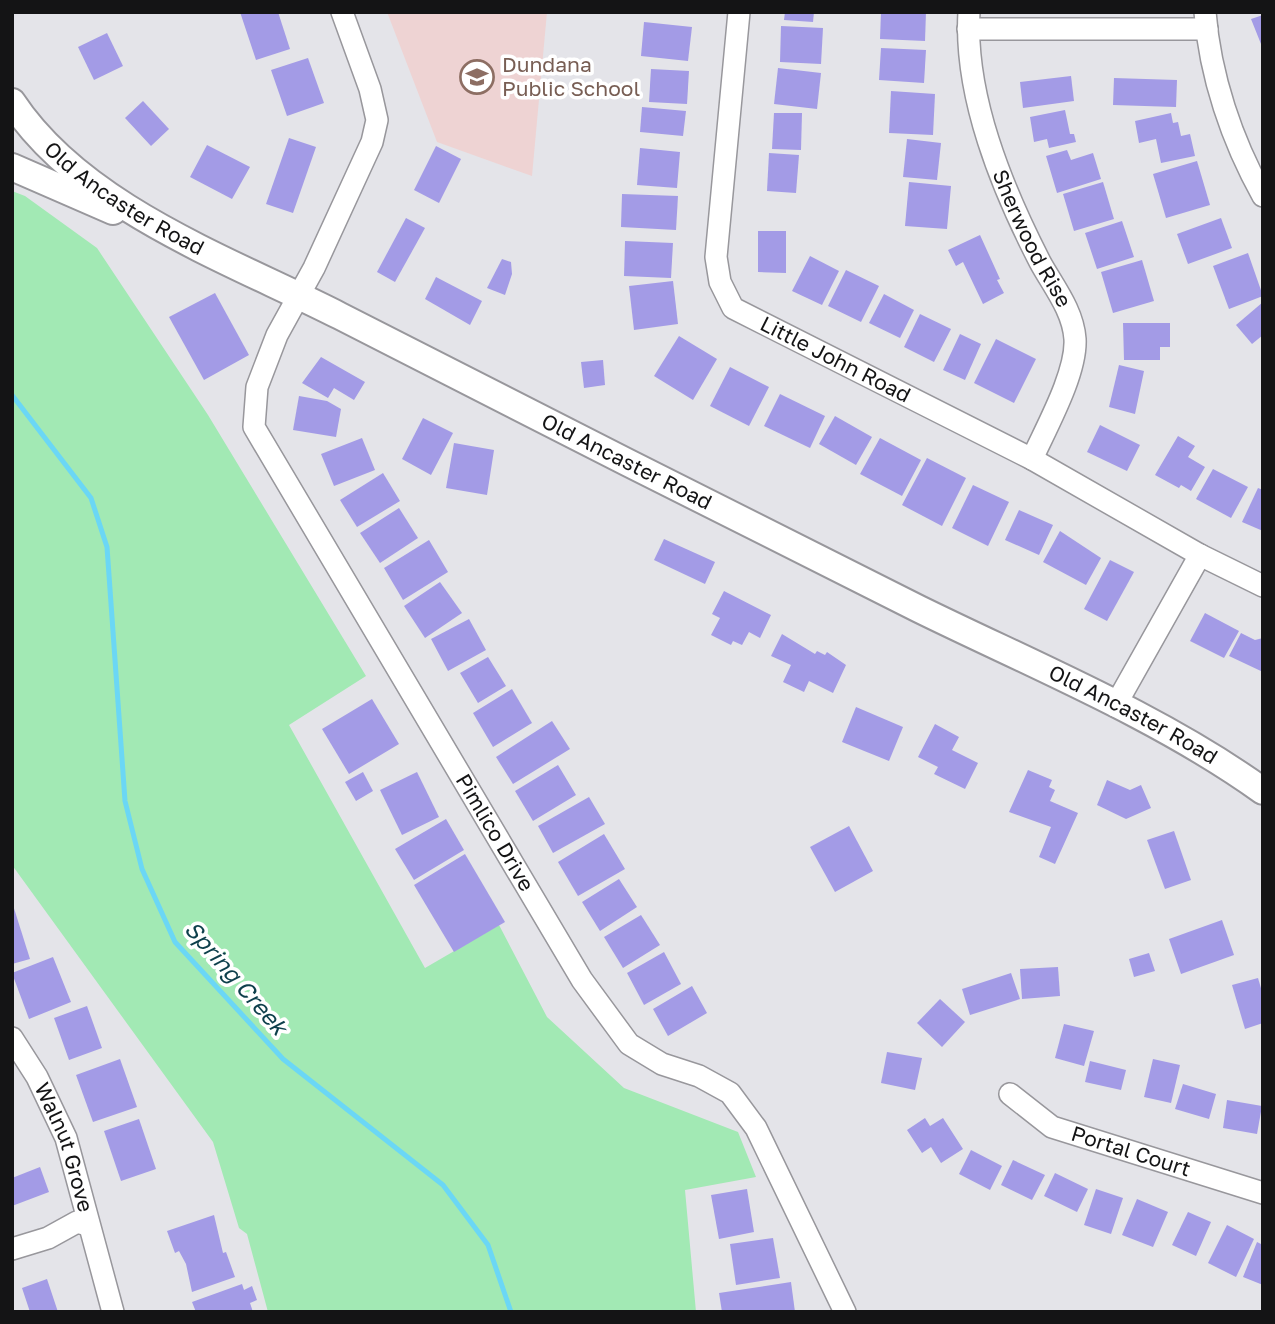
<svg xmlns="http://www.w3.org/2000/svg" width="1275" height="1324" viewBox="0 0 1275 1324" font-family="'Golos Text',sans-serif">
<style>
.education{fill:#eed3d3}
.green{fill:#a2e9b4}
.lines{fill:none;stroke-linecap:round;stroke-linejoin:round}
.stream{stroke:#6bd7f5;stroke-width:5}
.building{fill:#a39be6}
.minor-casing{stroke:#98979c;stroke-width:24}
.tertiary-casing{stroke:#98979c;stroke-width:30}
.minor{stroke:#fff;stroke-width:21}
.tertiary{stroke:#fff;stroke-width:26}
.labels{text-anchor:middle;stroke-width:7;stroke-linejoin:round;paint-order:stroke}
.education-label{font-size:21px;fill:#785e54;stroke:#fff;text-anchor:start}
.street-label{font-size:21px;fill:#141415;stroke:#fff}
.water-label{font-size:23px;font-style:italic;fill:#0d3f4b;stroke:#fff}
</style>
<rect width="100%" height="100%" fill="#e4e4e9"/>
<path class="education" d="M387 12H547L532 176 437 142Z"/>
<path class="green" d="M12 191 25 196 97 248 208 415 366 676 289 725 425 968 499 925 547 1017 624 1088 738 1132 756 1177 685 1190 696 1312H268L247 1234 239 1228 213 1142 12 865Z"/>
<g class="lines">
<path class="stream" d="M12 395 91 498 107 547 125 801 142 869 175 942 283 1059 443 1185 488 1245 511 1312"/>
</g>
<g class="building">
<path d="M240 12H278L290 49 256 60Z"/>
<path d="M785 12H814L813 22 784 20Z"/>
<path d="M881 12H926L925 41 880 39Z"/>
<path d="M1263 15V49L1251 19Z"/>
<path d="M644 22 692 27 688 61 641 56Z"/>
<path d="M781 26 823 28 821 64 780 62Z"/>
<path d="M107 33 123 66 94 80 78 47Z"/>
<path d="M881 48 926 50 924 83 879 80Z"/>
<path d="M308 58 324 103 287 116 271 70Z"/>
<path d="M778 68 821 73 817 109 774 104Z"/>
<path d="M651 69 689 71 687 104 649 102Z"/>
<path d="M1071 76 1074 101 1023 108 1020 82Z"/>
<path d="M1114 78 1177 80 1176 107 1113 105Z"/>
<path d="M891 91 935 94 933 135 889 133Z"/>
<path d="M143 101 169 129 151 146 125 118Z"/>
<path d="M642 107 686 111 683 136 640 132Z"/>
<path d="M1065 110 1070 134H1074L1076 142 1049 148 1047 139 1034 142 1030 117Z"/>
<path d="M774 113H802L801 150 772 149Z"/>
<path d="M1171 113 1173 123 1178 122 1181 136 1190 134 1195 156 1161 163 1156 139 1139 143 1135 121Z"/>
<path d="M289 138 316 147 293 213 266 204Z"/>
<path d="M907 139 941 143 937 180 903 177Z"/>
<path d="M207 145 250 167 232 199 190 177Z"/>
<path d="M436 146 461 159 439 203 414 190Z"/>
<path d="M640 148 680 152 677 188 637 185Z"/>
<path d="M1067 150 1071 160 1093 153 1101 179 1057 193 1046 156Z"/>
<path d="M769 153 799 155 796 193 767 191Z"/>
<path d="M1197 161 1210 205 1166 218 1153 174Z"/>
<path d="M909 182 951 186 947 229 905 226Z"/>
<path d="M1103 182 1114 219 1074 231 1063 194Z"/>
<path d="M622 194 678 196 676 230 621 227Z"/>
<path d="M406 218 425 228 395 282 377 272Z"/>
<path d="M1221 218 1232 248 1188 264 1177 234Z"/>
<path d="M1122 221 1134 257 1097 269 1085 233Z"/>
<path d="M758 231H786V273L758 272Z"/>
<path d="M980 235 1000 279 997 280 1004 293 983 304 963 262 956 266 948 250Z"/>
<path d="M625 241 673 243 671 278 624 276Z"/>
<path d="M1248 253 1263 296 1229 309 1213 266Z"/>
<path d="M810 256 839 271 822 305 792 291Z"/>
<path d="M502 259 511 262 512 274 505 295 487 288Z"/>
<path d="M1142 260 1154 301 1113 313 1101 272Z"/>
<path d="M846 270 879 286 861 322 828 306Z"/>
<path d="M436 277 482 301 470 325 425 299Z"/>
<path d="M673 281 678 324 634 330 629 286Z"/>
<path d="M215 293 249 355 204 380 169 317Z"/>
<path d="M884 294 914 310 900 338 869 323Z"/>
<path d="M1263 302V335L1252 344 1236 325Z"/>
<path d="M920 314 951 329 934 362 904 347Z"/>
<path d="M1123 323H1170V347H1160V360H1124Z"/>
<path d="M960 334 981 344 965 380 943 370Z"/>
<path d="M679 336 717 359 693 400 654 376Z"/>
<path d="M996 339 1036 359 1014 403 974 383Z"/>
<path d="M321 357 365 382 354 400 334 388 328 398 302 383Z"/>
<path d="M603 360 605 385 584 388 581 362Z"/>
<path d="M1119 365 1144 371 1135 414 1109 407Z"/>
<path d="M730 367 769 387 749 426 710 406Z"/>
<path d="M780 394 825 416 810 448 764 426Z"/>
<path d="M299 396 327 401 341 409 336 437 293 430Z"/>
<path d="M835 416 872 437 856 465 819 444Z"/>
<path d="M423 418 453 433 431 475 402 459Z"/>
<path d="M1100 425 1140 445 1127 471 1087 452Z"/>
<path d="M1178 436 1195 446 1188 457 1205 467 1191 491 1181 485 1179 488 1155 475Z"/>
<path d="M362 438 375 470 334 486 321 454Z"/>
<path d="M880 438 921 460 902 496 860 474Z"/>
<path d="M454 443 494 450 487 495 446 488Z"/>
<path d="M927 458 966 478 942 526 902 505Z"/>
<path d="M1213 469 1248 487 1231 518 1196 499Z"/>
<path d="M383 473 400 501 357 527 340 500Z"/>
<path d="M973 485 1009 502 988 546 952 528Z"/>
<path d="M1258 488 1263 490V531L1242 522Z"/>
<path d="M399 508 418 538 380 563 360 533Z"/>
<path d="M1019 510 1053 525 1039 555 1005 540Z"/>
<path d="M1060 531 1101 558 1086 585 1043 562Z"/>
<path d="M664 539 715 562 705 584 654 560Z"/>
<path d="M429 540 448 572 403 600 384 568Z"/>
<path d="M1110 560 1134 572 1107 621 1084 609Z"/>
<path d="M440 582 462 613 425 638 404 606Z"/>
<path d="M724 591 771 615 760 638 749 632 742 645 733 641 731 645 711 635 720 618 712 614Z"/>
<path d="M1205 613 1239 631 1224 658 1190 641Z"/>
<path d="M469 619 486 650 448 671 431 639Z"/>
<path d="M1241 633 1255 640 1263 638V672L1229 656Z"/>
<path d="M782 634 815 654 817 651 825 655 827 652 846 665 833 693 809 681 804 692 783 682 791 665 771 656Z"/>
<path d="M488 657 506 686 478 703 460 673Z"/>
<path d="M512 689 532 723 493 747 473 713Z"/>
<path d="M372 699 399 744 349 774 322 729Z"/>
<path d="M856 707 903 727 889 761 842 742Z"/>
<path d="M552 721 570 749 513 784 496 757Z"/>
<path d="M935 724 959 737 952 750 978 763 965 789 934 774 938 767 918 757Z"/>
<path d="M558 765 576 795 533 821 515 791Z"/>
<path d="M1028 770 1052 780 1049 787 1055 790 1050 801 1078 813 1055 864 1039 857 1051 827 1009 812Z"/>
<path d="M363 772 373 791 356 801 345 782Z"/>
<path d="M417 772 439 817 402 835 380 790Z"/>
<path d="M1107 780 1130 790 1141 785 1151 808 1126 819 1097 805Z"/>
<path d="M589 797 605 824 553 853 538 826Z"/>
<path d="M446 819 464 850 414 880 395 849Z"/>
<path d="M849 826 873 871 835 892 810 847Z"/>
<path d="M1174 831 1191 880 1165 889 1147 840Z"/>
<path d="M604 834 625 869 578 896 558 862Z"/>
<path d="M465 854 505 922 454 952 414 885Z"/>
<path d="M619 879 637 907 600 931 582 902Z"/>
<path d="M12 902 30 959 12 964Z"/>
<path d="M641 915 660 945 623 968 604 937Z"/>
<path d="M1222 920 1234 955 1181 974 1169 939Z"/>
<path d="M664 952 681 984 644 1005 627 973Z"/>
<path d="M1149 953 1155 971 1134 977 1129 959Z"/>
<path d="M53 957 71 1002 29 1019 12 973Z"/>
<path d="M1058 967 1060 996 1022 999 1020 969Z"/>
<path d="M1011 973 1020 999 970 1015 962 989Z"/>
<path d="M1258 978 1263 995V1023L1245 1029 1232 985Z"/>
<path d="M692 986 707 1013 668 1036 653 1009Z"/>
<path d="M940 999 965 1022 942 1047 917 1023Z"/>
<path d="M87 1006 102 1048 69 1060 54 1018Z"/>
<path d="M1064 1024 1094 1031 1084 1066 1055 1058Z"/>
<path d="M887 1052 922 1058 915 1090 881 1083Z"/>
<path d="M120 1059 137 1107 93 1122 76 1075Z"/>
<path d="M1153 1059 1180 1065 1171 1103 1144 1097Z"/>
<path d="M1090 1061 1126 1070 1121 1090 1085 1082Z"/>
<path d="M1183 1084 1216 1094 1209 1119 1175 1109Z"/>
<path d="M1227 1100 1262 1106 1257 1134 1223 1128Z"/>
<path d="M925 1118 930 1126 943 1118 963 1149 941 1163 931 1147 922 1153 907 1130Z"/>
<path d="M139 1119 156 1169 121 1181 104 1131Z"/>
<path d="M971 1150 1002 1166 990 1190 959 1174Z"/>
<path d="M1013 1160 1045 1175 1032 1200 1001 1185Z"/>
<path d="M40 1167 49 1192 12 1206V1178Z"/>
<path d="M1055 1173 1088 1189 1077 1212 1044 1196Z"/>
<path d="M747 1189 754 1232 719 1239 711 1195Z"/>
<path d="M1096 1189 1123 1198 1111 1234 1084 1225Z"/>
<path d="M1137 1199 1168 1212 1153 1247 1122 1235Z"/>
<path d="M1188 1212 1211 1222 1196 1256 1172 1245Z"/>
<path d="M214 1215 223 1253 226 1252 235 1277 192 1292 186 1264 179 1251 175 1253 167 1231Z"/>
<path d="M1227 1225 1254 1239 1236 1277 1208 1263Z"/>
<path d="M773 1238 780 1278 736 1285 730 1244Z"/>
<path d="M1257 1242 1263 1245V1285L1243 1277Z"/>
<path d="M47 1279 58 1312H30L22 1288Z"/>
<path d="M791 1282 795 1312H722L719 1293Z"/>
<path d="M242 1284 244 1290 252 1286 257 1300 250 1303 253 1312H196L192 1302Z"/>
</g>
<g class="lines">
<g class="minor-casing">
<g id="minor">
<path id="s1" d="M342 12 370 89 377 120 372 142 314 268 277 335 257 387 254 427 582 980 629 1044 662 1064 699 1076 730 1093 756 1128 845 1312"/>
<path id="s2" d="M739 12 716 257 720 282 733 308 1032 459 1200 555 1263 586"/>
<path id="s3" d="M969 12C964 96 1002 188 1040 262 1053 286 1073 310 1075 339 1077 373 1046 428 1032 459"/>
<path d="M1205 12C1210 76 1232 141 1263 196"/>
<path d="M968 29H1207"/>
<path d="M1115 706 1200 555"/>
<path id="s4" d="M12 1038 37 1077 66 1138 113 1312"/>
<path id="s5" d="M1010 1094 1052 1127 1263 1193"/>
<path d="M12 1249 48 1238 77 1222 88 1225"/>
</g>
</g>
<g class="tertiary-casing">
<g id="tertiary">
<path id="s6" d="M12 102C82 208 230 260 340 316 532 415 726 512 919 609 1033 665 1160 717 1263 791"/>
<path d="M12 167 113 211"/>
</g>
</g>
<use href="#minor" class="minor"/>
<use href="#tertiary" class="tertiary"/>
</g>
<defs>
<g id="school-ring" transform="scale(1.75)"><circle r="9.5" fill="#fff" stroke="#8d6e63" stroke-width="1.5"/><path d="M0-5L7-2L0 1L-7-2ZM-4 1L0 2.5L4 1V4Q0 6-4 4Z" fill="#8d6e63"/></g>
</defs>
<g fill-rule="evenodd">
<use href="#school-ring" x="477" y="77"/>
</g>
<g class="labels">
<g class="education-label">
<text x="502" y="72">Dundana<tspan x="502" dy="24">Public School</tspan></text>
</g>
<g class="street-label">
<text dy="7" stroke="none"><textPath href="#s6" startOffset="150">Old Ancaster Road</textPath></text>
<text dy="7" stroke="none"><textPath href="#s3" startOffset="238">Sherwood Rise</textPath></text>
<text dy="7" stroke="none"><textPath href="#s2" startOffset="415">Little John Road</textPath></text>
<text dy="7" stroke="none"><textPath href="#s6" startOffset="718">Old Ancaster Road</textPath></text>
<text dy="7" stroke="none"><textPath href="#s6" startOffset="1284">Old Ancaster Road</textPath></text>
<text dy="7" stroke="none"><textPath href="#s1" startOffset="919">Pimlico Drive</textPath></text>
<text dy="7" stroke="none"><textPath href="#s4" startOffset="122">Walnut Grove</textPath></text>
<text dy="7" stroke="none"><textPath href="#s5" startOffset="136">Portal Court</textPath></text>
</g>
<g class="water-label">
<text transform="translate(236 978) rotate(49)" y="8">Spring Creek</text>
</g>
</g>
<rect width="1275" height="1324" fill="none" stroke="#141415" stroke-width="28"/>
</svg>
